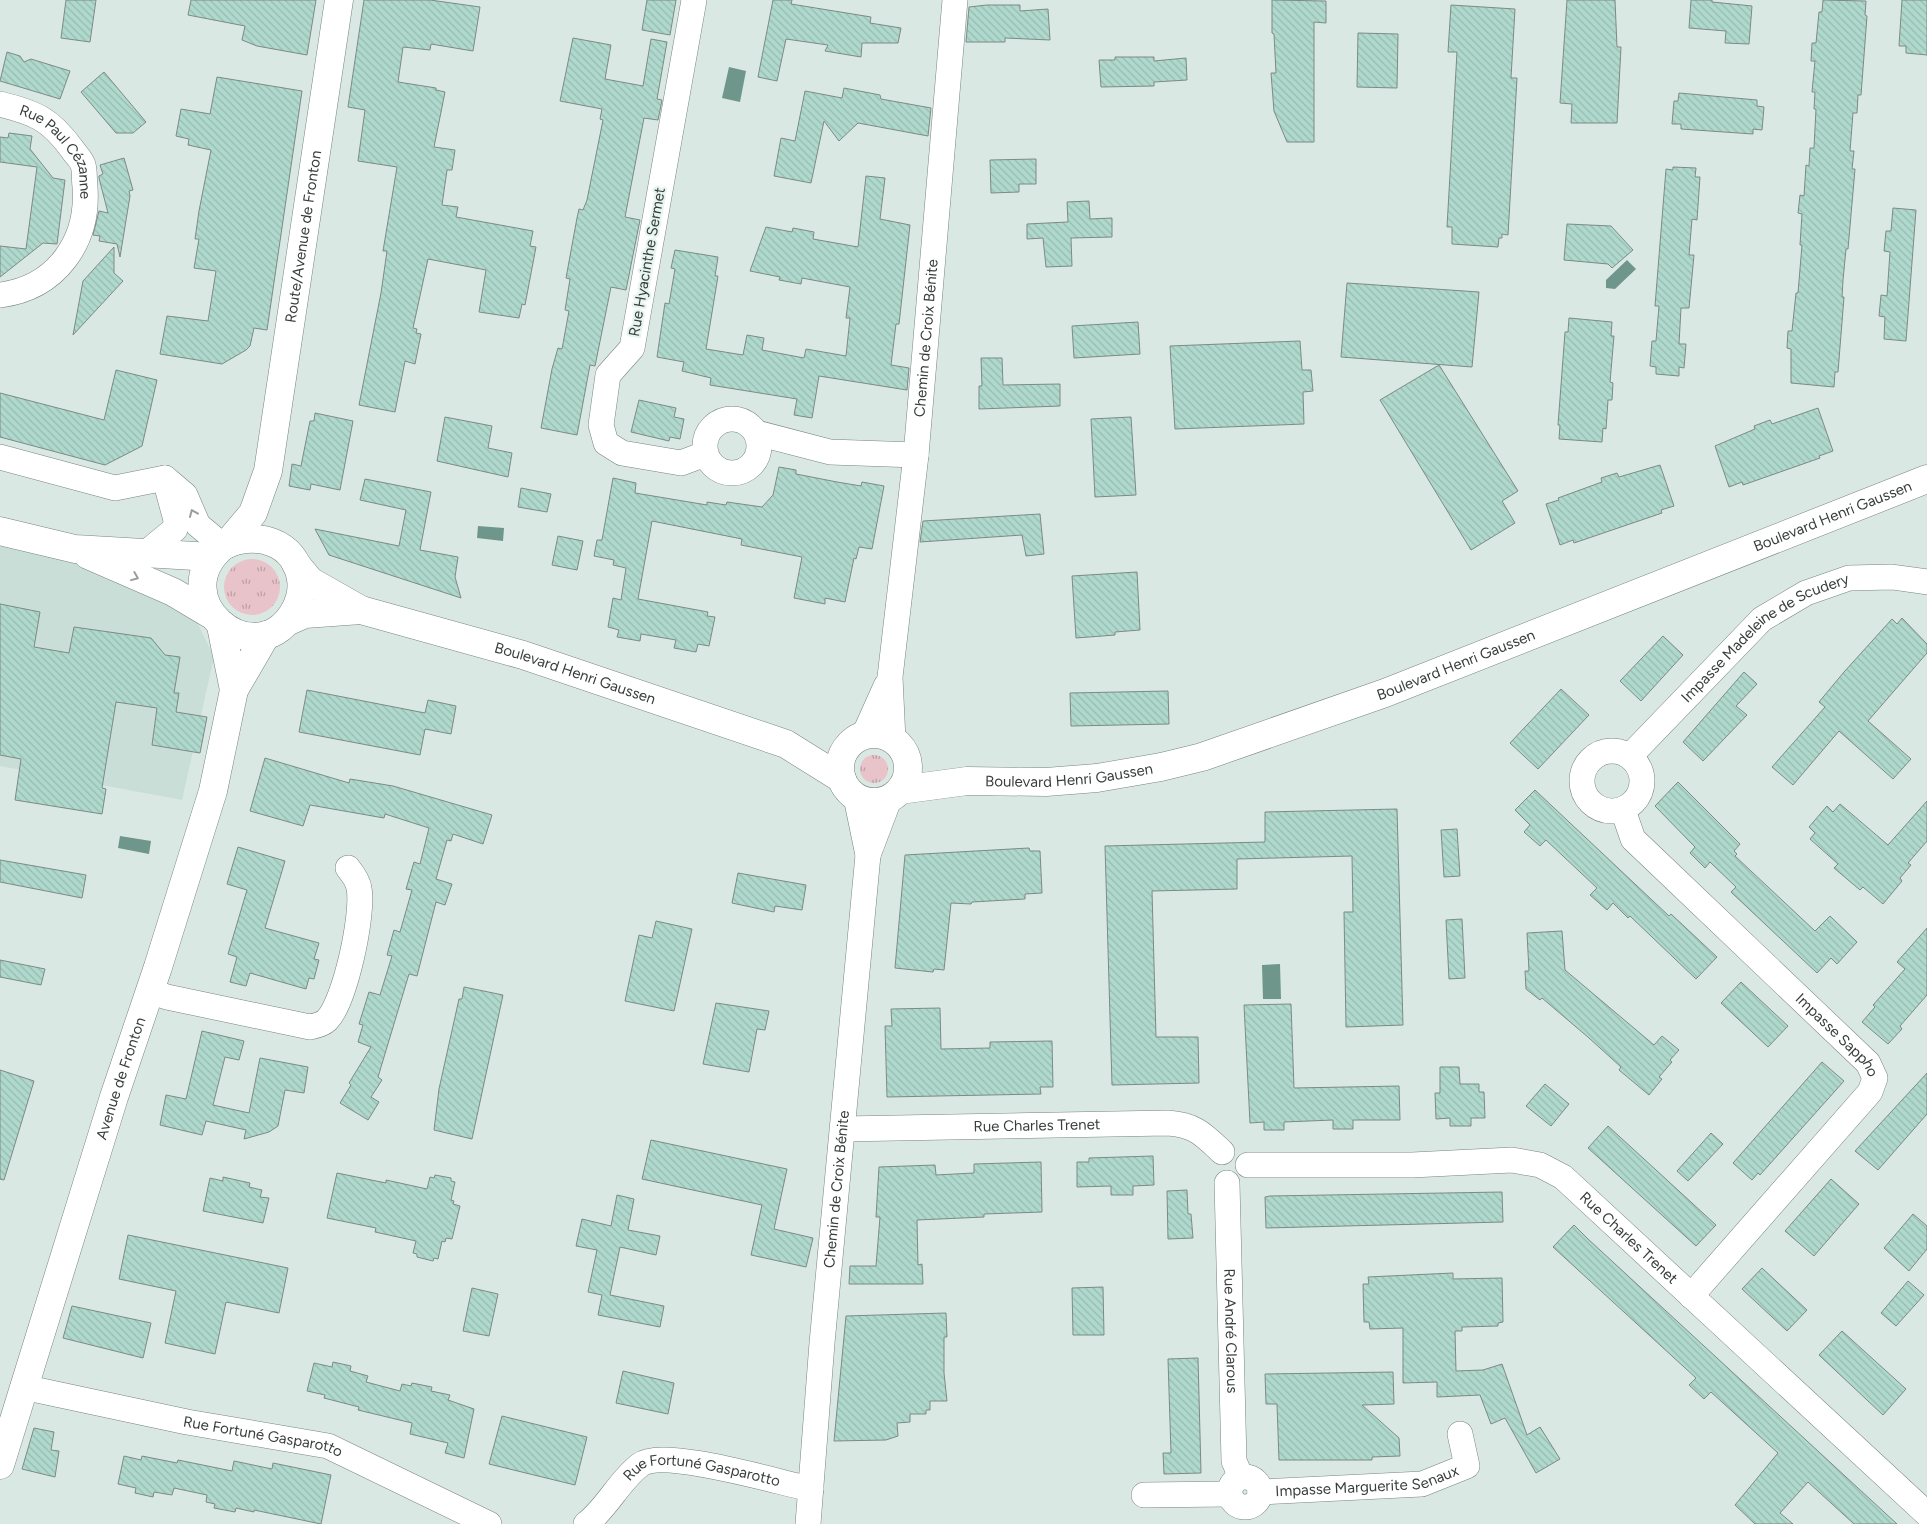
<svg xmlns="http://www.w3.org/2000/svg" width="1927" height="1524" viewBox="0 0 1927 1524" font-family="Figtree,sans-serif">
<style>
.built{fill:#c8ded7}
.grass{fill:url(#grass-tufts)}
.water{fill:#6f968a}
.building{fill:url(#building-back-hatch);stroke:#7d8a86}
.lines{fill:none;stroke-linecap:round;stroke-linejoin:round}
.minor-casing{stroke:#788480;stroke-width:26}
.tertiary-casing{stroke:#788480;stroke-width:29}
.secondary-casing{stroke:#788480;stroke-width:29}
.primary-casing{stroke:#788480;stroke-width:29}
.minor{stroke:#fff;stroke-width:25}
.tertiary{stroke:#fff;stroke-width:28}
.secondary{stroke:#fff;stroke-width:28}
.primary{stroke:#fff;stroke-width:28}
.oneway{stroke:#9c9e9e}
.labels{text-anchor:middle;stroke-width:4.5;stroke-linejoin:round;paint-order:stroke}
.street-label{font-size:15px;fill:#393e3c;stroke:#e7f5f0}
</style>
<defs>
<pattern id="grass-tufts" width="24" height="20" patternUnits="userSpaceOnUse" patternTransform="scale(1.25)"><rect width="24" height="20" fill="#e8c3c9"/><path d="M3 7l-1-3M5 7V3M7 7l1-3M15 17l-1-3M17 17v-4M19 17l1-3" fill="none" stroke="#bda0a4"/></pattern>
<pattern id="building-back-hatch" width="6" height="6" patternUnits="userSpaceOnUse" patternTransform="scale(1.25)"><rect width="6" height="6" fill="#afd9cc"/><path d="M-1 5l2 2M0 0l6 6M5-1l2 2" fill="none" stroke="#97bbb0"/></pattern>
</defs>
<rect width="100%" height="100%" fill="#dae8e3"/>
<path class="built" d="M0 545 84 564 154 596 196 620 214 657 182 800 0 766Z"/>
<g class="grass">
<circle cx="252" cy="587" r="28"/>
<circle cx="874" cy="769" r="14"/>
</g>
<g class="water">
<path d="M729 67 746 71 740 102 722 98Z"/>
<path d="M1627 260 1636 269 1615 289 1606 288V280Z"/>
<path d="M478 526 504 528 503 541 477 538Z"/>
<path d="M120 836 151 841 149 854 118 848Z"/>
<path d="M1280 964 1281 999H1263L1262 965Z"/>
</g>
<g class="building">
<path d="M66 0H96L90 42 61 38Z"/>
<path d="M191 0H316L307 55 257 46 242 40 245 26 188 15Z"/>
<path d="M364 0H430L480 7 473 51 431 44 430 50 403 47 398 82 436 88V90L445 92 434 147 455 150 452 170H447L442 205 458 207 456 217 533 231 530 246 536 247 525 305 522 304 519 318 479 312 486 270 428 259 413 328 417 329 416 333 421 334 415 364 405 361 395 412 359 405 381 293 387 251H383L397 167 358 161 365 110 348 107Z"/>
<path d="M647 0H676L670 35 642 30Z"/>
<path d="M773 0H792L791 4 871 17 870 23 901 28 898 43H862L861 57 825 51 828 45 786 39 777 81 758 77Z"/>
<path d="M1272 0 1326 1V23L1314 22V142H1287L1274 111 1271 73H1276L1274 34 1272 33Z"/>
<path d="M1567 0H1615L1617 47H1621L1617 123H1571L1572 104 1560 103Z"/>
<path d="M1691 0H1712V2L1752 6 1749 44 1725 43 1726 31 1689 28Z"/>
<path d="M1823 0 1866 1 1865 15 1867 16 1861 95H1858L1857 113H1853L1850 151H1854L1852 169H1855L1848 249H1846L1843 280 1842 297H1844L1838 372H1835L1834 387 1791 383V349L1787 348 1788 331H1792L1796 293H1798L1802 245H1800L1802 214 1798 213 1800 195 1804 196 1806 165 1809 166 1810 148H1814L1816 109H1814L1815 92H1812L1815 61H1811L1812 43H1816L1819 12H1822Z"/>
<path d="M1902 0H1927V55L1906 53V46H1899Z"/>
<path d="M987 5H1020V11L1048 9 1050 40 1005 38V42H966L969 7Z"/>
<path d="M1451 5 1515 9 1511 78H1517L1508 235 1502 234V238H1499L1498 247 1452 244V227H1447L1457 52H1448Z"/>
<path d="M1358 33 1398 34 1397 88 1357 87Z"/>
<path d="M573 38 611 45 605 79 643 86 651 39 667 42 657 99 662 100 658 120 644 118 625 217 640 220 626 290 611 287 595 366 590 365 577 435 541 428 552 369 558 348 562 349 569 311 565 310 570 279 566 278 577 218 579 209 583 210 587 200 603 120 600 119 602 109 560 101Z"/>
<path d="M7 52 20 56 24 62 31 59 70 71 60 99 0 81Z"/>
<path d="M1115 57H1154V61L1186 58 1187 80 1154 82V86L1101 87 1099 60H1115Z"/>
<path d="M104 72 146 122 133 133H116L81 92Z"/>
<path d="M217 77 302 91 267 330 254 328 250 346 246 350 222 364 160 354 167 316 208 321 216 271 194 268 199 239H195L199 211 211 150 188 145 189 139 176 136 181 109 210 114Z"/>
<path d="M844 88 880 95 881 99 931 108 928 136 858 123 839 141 824 121 811 183 774 176 781 138 795 141 805 91 842 98Z"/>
<path d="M1679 93 1757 100V106L1764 107 1762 130 1753 129V134L1681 129V124H1672L1674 101H1678Z"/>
<path d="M9 133 32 136 30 149 53 178 65 180 57 244 43 243 0 277V246L26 249 37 167 0 162V137L8 138Z"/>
<path d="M124 158 133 190 129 191 130 196 120 257 117 244 99 241 100 236 93 235 99 211 108 213 99 178V176L103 174 100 165Z"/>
<path d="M1036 159V184H1019V192L991 193 990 160Z"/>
<path d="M1673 167 1696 168 1695 177H1700L1697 220 1692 219 1689 255H1694L1689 308H1681L1679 344H1686L1684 368 1679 367V376L1656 374V367L1650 366 1652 341H1656L1659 306H1655L1666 169 1673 170Z"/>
<path d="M866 176 885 178 880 219 910 225 899 324H896L891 365 909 368 907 390 819 376 812 418 794 415 797 399 710 385 711 378 682 371 684 362 657 357 665 303 669 304 675 269 671 268 675 250 718 257 715 276H718L706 349 743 355 747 335 764 338 762 350 804 358 806 349 846 356 850 318H846L850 287 802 278 801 284 779 280 780 277 750 271 766 227 792 232 793 228 814 232 813 239 858 247Z"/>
<path d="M1089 201 1090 219 1112 218V237L1071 238 1072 266 1046 267 1043 238 1027 239V224L1068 222 1067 202Z"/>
<path d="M1893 208 1916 210 1906 341 1884 339 1885 317 1879 316 1881 295 1887 296 1890 252 1884 251 1886 231H1891Z"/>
<path d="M1567 224 1611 226 1633 250 1612 268 1608 264 1564 260Z"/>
<path d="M114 247V273L123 281 73 335 83 281Z"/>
<path d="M1347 283 1479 292 1472 367 1341 357Z"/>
<path d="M1569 318 1612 322 1611 336H1614L1610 382 1613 383 1612 400H1608L1606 429 1603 428 1602 442 1559 439 1560 425H1558L1565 332H1568Z"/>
<path d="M1138 322 1140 354 1074 358 1072 326Z"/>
<path d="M1300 341 1302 370H1311L1313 391 1303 392 1304 424 1175 429 1170 346Z"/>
<path d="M981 358H1002L1003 385 1060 384V406L979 409V386H982Z"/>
<path d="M1439 365 1518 491 1502 501 1515 523 1471 550 1380 400Z"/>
<path d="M116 370 157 380 142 446 105 465 0 437V393L104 420Z"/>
<path d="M639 400 676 408 674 417 684 419 680 439 670 437 669 441 631 432Z"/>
<path d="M1818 408 1833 451 1819 456 1820 458 1743 485 1742 482 1729 487 1715 446 1755 429 1754 426 1770 420 1772 424Z"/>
<path d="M315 413 353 421 340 490 311 484 310 490 289 486 292 464 301 466 310 421H314Z"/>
<path d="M445 417 492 426 488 448 512 453 508 477 437 461Z"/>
<path d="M1131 417 1136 495 1095 497 1091 419Z"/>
<path d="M1660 465 1674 506 1661 510 1662 513 1574 543 1573 540 1560 545 1546 504 1559 500 1558 498 1602 482 1601 478 1617 473 1619 477Z"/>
<path d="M779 467 796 470V474L837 482 861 486 862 482 884 486 872 549 859 547 856 559 854 558 845 602 825 598V604L794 598 802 557 741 545 742 539 652 521 638 599 708 612 707 616 715 617 709 646 698 644 696 652 674 648 676 640 641 634 640 641 617 637 619 630 608 627 613 598 621 600 626 568 613 565 614 560 594 556 597 540H602L613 478 636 483 635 493 707 505V502L726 505 727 502 762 507 773 495Z"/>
<path d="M365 479 431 492 420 550 458 557 455 577 461 598 329 555 315 529 399 546 406 510 360 500Z"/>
<path d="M521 488 551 494 547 512 518 507Z"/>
<path d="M1040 514 1044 554 1026 556 1022 535 920 542 923 521Z"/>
<path d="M558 536 583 541 577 570 552 565Z"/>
<path d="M1137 572 1140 630 1115 632V635L1076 638 1072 576Z"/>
<path d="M0 604 40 612 34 647 69 653 74 627 151 638 165 655 180 657 174 693H179L176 712 207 717 200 753 152 745 157 708 116 702 102 788 106 789 102 814 15 800 21 759 0 755Z"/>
<path d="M1902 618 1927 644V653L1868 721 1911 759 1893 779 1839 731 1793 785 1772 767 1825 707 1819 702 1844 672 1892 619 1897 624Z"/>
<path d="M1663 636 1683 655 1641 701 1620 681Z"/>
<path d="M1744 672 1757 684 1736 706 1747 715 1703 761 1683 742Z"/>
<path d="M1561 689 1589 715 1538 769 1510 743Z"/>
<path d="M307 690 425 713 428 700 456 706 451 734 425 729 420 755 299 732Z"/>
<path d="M1168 691 1169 724 1071 726 1070 693Z"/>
<path d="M265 758 349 783 350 779 393 786 492 815 483 844 453 834 451 841 447 840 436 879 452 884 445 905 436 902 417 976 409 974 378 1077 382 1080 371 1097 379 1102 368 1120 340 1103 351 1085 349 1083 371 1047 358 1042 363 1025 359 1024 369 992 380 995 392 956 387 955 394 930 400 932 412 890 406 889 414 862 420 864 429 828 385 814 384 818 310 805 303 826 250 811Z"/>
<path d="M1678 782 1740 844 1734 851 1737 854 1735 856 1815 931 1830 916 1857 942 1837 964 1831 958 1817 973 1731 892 1736 887 1710 862 1705 868 1690 853 1695 847 1655 806Z"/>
<path d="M1535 790 1669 916 1671 914 1717 957 1696 979 1630 916 1628 918 1613 903 1607 910 1590 895 1597 888 1546 840 1540 846 1524 832 1530 825 1515 810Z"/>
<path d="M1927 801V841L1908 863 1911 865 1900 878 1902 881 1883 904 1863 887 1860 890 1834 868 1838 864 1810 839 1815 833 1809 827 1827 806 1833 812 1840 804 1888 845Z"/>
<path d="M1397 809 1403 1025 1346 1027 1344 912H1353L1352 856 1237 859V889L1152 891 1156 1037H1198L1199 1083 1112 1085 1105 846 1265 842V812Z"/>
<path d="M1457 829 1460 876 1444 877 1441 830Z"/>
<path d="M238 847 285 861 265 928 319 943 314 959 319 960 314 979 309 978 306 989 250 973 246 986 230 982 237 957 228 954 247 890 227 884Z"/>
<path d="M1029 848 1030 851H1040L1042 893 1025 894V899L972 902 971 904 951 903 944 970 934 969 933 972 895 968 905 855Z"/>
<path d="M0 860 86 875 82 898 0 882Z"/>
<path d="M738 873 806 885 802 910 775 906 774 912 732 903Z"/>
<path d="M1462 919 1465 978 1449 979 1446 920Z"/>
<path d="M656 921 692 929 674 1011 625 1001 639 935 652 938Z"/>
<path d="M1927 928V995L1900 1026 1902 1029 1888 1044 1862 1022 1875 1007 1873 1005 1905 969 1897 962Z"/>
<path d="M1562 931 1565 970 1654 1045 1662 1036 1679 1050 1670 1060 1672 1062 1659 1077 1662 1079 1649 1095 1619 1070 1621 1067 1589 1038 1542 998 1540 1000 1526 989 1525 971H1529L1527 933Z"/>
<path d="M0 960 45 969 41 985 0 977Z"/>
<path d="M1741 982 1788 1026 1768 1047 1721 1003Z"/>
<path d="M464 987 503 995 472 1139 434 1130 439 1089 459 999H462Z"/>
<path d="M716 1003 769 1011 765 1030 757 1029 749 1072 703 1064Z"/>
<path d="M1291 1004 1294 1088 1399 1086 1400 1120H1353V1129H1333V1120L1284 1122V1130H1264V1122L1250 1123 1244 1005Z"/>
<path d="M940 1008 941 1049 990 1048V1042L1052 1041 1053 1087H1040L1041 1094 887 1097 885 1026H892L891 1009Z"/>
<path d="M202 1031 244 1041 239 1060 225 1057 213 1105 249 1113 260 1058 308 1067 304 1093 285 1090 278 1126 269 1132 244 1139 246 1130 206 1121 202 1135 160 1125 166 1095 186 1099Z"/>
<path d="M1822 1062 1844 1081 1760 1175 1758 1173 1752 1180 1733 1163Z"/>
<path d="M1440 1067H1459L1460 1084H1479V1092H1484L1485 1118H1471V1126H1450V1118L1436 1119 1435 1093H1440Z"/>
<path d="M0 1070 34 1081 4 1180 0 1179Z"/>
<path d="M1927 1073V1114L1878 1170 1855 1151Z"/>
<path d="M1545 1084 1569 1104 1551 1126 1526 1106Z"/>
<path d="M1608 1126 1716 1225 1696 1246 1588 1148Z"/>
<path d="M1711 1133 1723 1144 1688 1181 1677 1171Z"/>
<path d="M651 1140 787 1169 774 1229 813 1238 806 1267 751 1255 762 1205 642 1179Z"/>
<path d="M1153 1156 1154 1185 1133 1186V1195H1111V1186L1077 1187V1162H1089V1158Z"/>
<path d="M1041 1162 1042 1212 984 1214V1217L917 1220 918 1265 922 1264 923 1284H849L850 1266H876L880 1217H876L879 1167 935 1165 936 1175 974 1173V1164Z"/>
<path d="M337 1173 386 1183V1180L427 1189 430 1177 434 1178 435 1175 451 1178V1181L455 1182 451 1200 454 1201 453 1204 460 1206 452 1239 446 1238 445 1242 442 1241 438 1259 434 1258 433 1261 417 1257V1254L413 1253 416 1241 375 1232 376 1228 327 1218Z"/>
<path d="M223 1177 250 1183 249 1187 262 1190 260 1197 269 1198 263 1223 203 1211 210 1178 223 1181Z"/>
<path d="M1831 1179 1859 1204 1814 1256 1785 1231Z"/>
<path d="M1187 1190 1188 1214H1191L1193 1238 1168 1239 1167 1191Z"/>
<path d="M1502 1192 1503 1222 1266 1228 1265 1197 1270 1196Z"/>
<path d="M617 1195 634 1199 628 1230 660 1236 656 1255 620 1247 610 1295 664 1306 660 1327 598 1315 602 1295 588 1292 597 1250 576 1246 582 1219 611 1226Z"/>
<path d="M1913 1214 1927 1226V1249L1909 1271 1884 1248Z"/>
<path d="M1574 1225 1588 1239 1897 1524H1854L1808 1482 1780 1513 1793 1524H1755L1735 1505 1778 1453 1711 1392 1704 1399 1689 1385 1696 1378 1553 1247Z"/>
<path d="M128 1235 288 1268 279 1313 226 1302 215 1354 165 1343 176 1291 119 1279Z"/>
<path d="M1762 1268 1807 1310 1787 1331 1742 1289Z"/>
<path d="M1453 1273V1279L1502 1278 1503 1322 1498 1323V1326L1462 1327V1331H1455L1456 1371 1483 1370 1502 1364 1527 1435 1540 1427 1560 1459 1536 1473 1505 1418 1491 1424 1480 1395 1437 1397V1382L1403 1383V1328L1370 1329 1369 1322H1364L1363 1284H1369L1368 1277Z"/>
<path d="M1908 1281 1924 1295 1896 1326 1881 1313Z"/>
<path d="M1103 1287 1104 1335H1073L1072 1288Z"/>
<path d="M472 1288 498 1294 489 1336 463 1331Z"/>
<path d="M72 1306 151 1323 143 1358 63 1338Z"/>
<path d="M946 1313 947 1337H944V1373L947 1401H930V1410H926V1414H910V1422L897 1423 898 1436 886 1440 834 1441 846 1316Z"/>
<path d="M1842 1331 1906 1389 1883 1415 1819 1355Z"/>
<path d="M1198 1358 1201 1473 1164 1474 1163 1453H1171L1168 1359Z"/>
<path d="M333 1362 351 1366 350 1371 368 1376 366 1382 400 1391 402 1384 411 1386 412 1383 432 1387 431 1391 450 1395 448 1400 474 1409 464 1458 445 1453 448 1443 410 1434 412 1423 358 1410 359 1407 324 1398 325 1395 307 1391 314 1363 332 1367Z"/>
<path d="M623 1371 674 1383 668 1414 616 1403Z"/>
<path d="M1393 1372 1394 1404 1362 1405 1399 1438 1400 1456 1372 1457V1460H1279L1277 1404H1266L1265 1374Z"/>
<path d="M502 1416 587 1437 575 1485 489 1464Z"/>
<path d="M34 1428 54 1432 51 1450 59 1451 55 1477 22 1469Z"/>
<path d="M124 1456 141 1460 142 1456 177 1463 178 1460 232 1471 234 1461 272 1469 273 1463 331 1475 321 1524 254 1510V1512L236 1508 235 1512 214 1508 215 1504 206 1502 207 1495 174 1488 172 1495 154 1492 153 1497 135 1493 136 1488 118 1484Z"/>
</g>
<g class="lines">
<g class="minor-casing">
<g id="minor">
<path d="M694 0 632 348 608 375 601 425 606 443 622 453 681 463 705 454"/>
<path id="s1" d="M0 104C36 113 50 119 72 149 75 154 81 159 83 165 85 171 84 180 85 187 89 242 56 288 0 295"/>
<circle cx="732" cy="446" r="27"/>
<path d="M757 433 830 452 916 455"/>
<path d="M0 457 115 488 165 478"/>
<path d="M165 478 185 495 198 525 223 546"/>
<path d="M147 552 175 529 176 520 166 483"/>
<path d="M864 735 886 686"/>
<path id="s2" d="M893 740 890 677 916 455 955 0"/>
<circle cx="1612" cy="781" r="30"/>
<path id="s3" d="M1630 756 1762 619 1806 593 1849 578 1892 577 1927 582"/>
<path id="s4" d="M1623 810 1633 839 1868 1063 1875 1078 1870 1092 1691 1296"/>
<path d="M868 855 890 797"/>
<path d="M150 991 167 997 310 1027C315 1026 323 1024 327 1020 345 1002 364 914 359 888 358 881 352 873 348 868"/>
<path id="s5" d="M843 1129 1168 1123C1195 1125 1203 1134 1222 1152"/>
<path id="s6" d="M1248 1165H1412L1512 1160 1540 1165 1563 1177 1927 1514"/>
<path id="s7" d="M1227 1183 1234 1461 1241 1477"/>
<path id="s8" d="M23 1387 187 1422 328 1446 489 1524"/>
<circle cx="1245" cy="1492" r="15"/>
<path id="s9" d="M1260 1492 1422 1484 1467 1466 1460 1434"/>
<path d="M1144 1495 1229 1494"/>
<path id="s10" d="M586 1524C607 1508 619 1481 640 1465 663 1447 780 1483 811 1489"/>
<path id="s11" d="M808 1524 822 1343 868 855 856 797"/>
</g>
</g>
<g class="tertiary-casing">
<g id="tertiary">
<path d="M0 531 75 549 212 557"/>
<path d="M88 555 173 592 210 614"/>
<path id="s12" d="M296 564 310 581 361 610 523 655 786 744 842 779"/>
<path d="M289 621 305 614 361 610"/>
<circle cx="874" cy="768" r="34"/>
<path id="s13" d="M900 790 967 781 1046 782 1097 778 1161 767 1202 757 1385 693 1927 479"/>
</g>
</g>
<g class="secondary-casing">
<g id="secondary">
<path id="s14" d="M227 544 253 513 268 471 339 0"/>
<path d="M223 546C162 598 252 675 292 615 299 605 303 591 301 579 295 541 257 532 227 544"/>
<path d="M221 626 234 690"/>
<path id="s15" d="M0 1465 114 1097 158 967 213 791 234 690 266 635"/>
</g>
</g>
<g class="primary-casing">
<path id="primary" d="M223 546 227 544"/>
</g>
<use href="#minor" class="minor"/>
<use href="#tertiary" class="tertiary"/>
<use href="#secondary" class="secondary"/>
<use href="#primary" class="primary"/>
</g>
<defs><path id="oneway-chevron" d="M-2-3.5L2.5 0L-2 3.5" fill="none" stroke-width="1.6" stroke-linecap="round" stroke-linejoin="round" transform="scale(1.25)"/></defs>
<g class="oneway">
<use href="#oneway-chevron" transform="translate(193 513) rotate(-113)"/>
<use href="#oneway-chevron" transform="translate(135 577) rotate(22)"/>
</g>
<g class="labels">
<g class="street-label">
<text dy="5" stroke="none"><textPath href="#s1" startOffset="81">Rue Paul Cézanne</textPath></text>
<text dy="5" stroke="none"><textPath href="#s14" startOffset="322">Route/Avenue de Fronton</textPath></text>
<text transform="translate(647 262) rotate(-80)" y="5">Rue Hyacinthe Sermet</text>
<text dy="5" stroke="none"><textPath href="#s2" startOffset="404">Chemin de Croix Bénite</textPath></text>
<text dy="5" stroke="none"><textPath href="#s13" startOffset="980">Boulevard Henri Gaussen</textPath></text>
<text dy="5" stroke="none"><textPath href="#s3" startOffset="182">Impasse Madeleine de Scudery</textPath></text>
<text dy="5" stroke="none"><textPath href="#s13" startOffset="575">Boulevard Henri Gaussen</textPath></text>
<text dy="5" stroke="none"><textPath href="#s12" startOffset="304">Boulevard Henri Gaussen</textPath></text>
<text dy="5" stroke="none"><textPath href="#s13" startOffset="170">Boulevard Henri Gaussen</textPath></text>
<text dy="5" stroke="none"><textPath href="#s4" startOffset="314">Impasse Sappho</textPath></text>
<text dy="5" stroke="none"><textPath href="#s15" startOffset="405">Avenue de Fronton</textPath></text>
<text dy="5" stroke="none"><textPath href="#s5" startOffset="194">Rue Charles Trenet</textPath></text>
<text dy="5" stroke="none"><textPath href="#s11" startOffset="336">Chemin de Croix Bénite</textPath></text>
<text dy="5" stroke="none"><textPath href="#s6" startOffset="408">Rue Charles Trenet</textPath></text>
<text dy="5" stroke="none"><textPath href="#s7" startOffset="148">Rue André Clarous</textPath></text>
<text dy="5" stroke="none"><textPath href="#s8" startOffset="245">Rue Fortuné Gasparotto</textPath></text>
<text dy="5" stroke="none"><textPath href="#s9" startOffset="108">Impasse Marguerite Senaux</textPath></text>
<text dy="5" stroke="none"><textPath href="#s10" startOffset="142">Rue Fortuné Gasparotto</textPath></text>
</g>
</g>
</svg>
